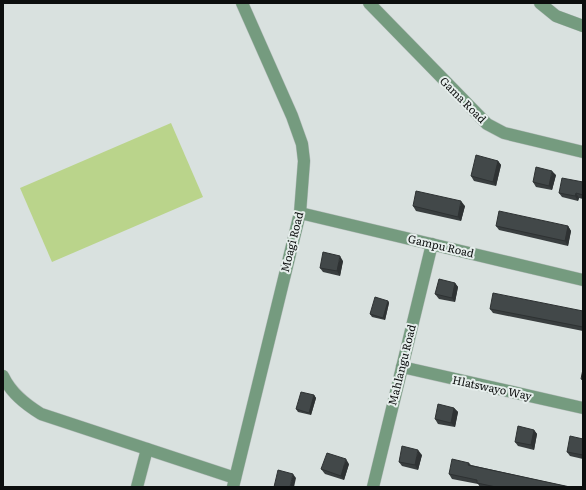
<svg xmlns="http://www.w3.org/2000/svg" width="586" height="490" viewBox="0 0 586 490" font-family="Literata,serif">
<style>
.pitch{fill:#bad48b}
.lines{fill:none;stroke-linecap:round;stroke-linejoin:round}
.minor-casing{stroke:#b8bfbe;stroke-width:13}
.minor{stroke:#759b7f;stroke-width:12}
.wall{fill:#393e3f}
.shaded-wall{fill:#2e3233}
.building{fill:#424849;stroke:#2e3233}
.labels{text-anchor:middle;stroke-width:4;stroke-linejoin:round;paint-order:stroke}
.street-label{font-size:11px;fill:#0c0e0e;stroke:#e6eeec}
</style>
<rect width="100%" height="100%" fill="#d9e1df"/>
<path class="pitch" d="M171 123 203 197 52 262 20 188Z"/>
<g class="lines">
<g class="minor-casing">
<g id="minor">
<path d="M369 3 487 124 504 133 583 152"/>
<path d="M540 3 556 16 583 26"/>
<path d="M300 213 583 280"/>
<path d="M402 367 583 408"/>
<path d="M3 376C11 393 25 404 41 414L235 478"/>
<path d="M137 487 147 449"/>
<path d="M233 487 300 213 304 161 302 144 292 116 242 3"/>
<path d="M373 487 432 244"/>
</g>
</g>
<use href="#minor" class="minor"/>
</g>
<g class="wall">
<path d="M498 161 501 165 496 186 474 181 471 176Z"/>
<path d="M556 175 552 190 536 187 533 182Z"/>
<path d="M583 182V199L579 198 578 201 562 197 559 193Z"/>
<path d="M413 206H465L461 221 416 211Z"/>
<path d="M496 226H568L571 231 568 246 499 230Z"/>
<path d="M343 261 340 276 323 272 320 268Z"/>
<path d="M455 283 458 287 455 302 439 299 435 294Z"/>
<path d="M388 301 389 303 385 320 372 317 370 314Z"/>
<path d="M490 309 583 311V331L493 313Z"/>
<path d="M314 395 316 398 311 415 298 412 296 409Z"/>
<path d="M454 408 458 412 455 427 438 424 435 419Z"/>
<path d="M534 430 537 434 534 450 518 446 515 442Z"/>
<path d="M583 439V459L570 456 567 452Z"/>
<path d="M422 455 418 470 402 466 399 462Z"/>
<path d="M469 463 471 465 570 487H480L478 484 452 479 449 474Z"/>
<path d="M349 464 344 480 325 474 321 469Z"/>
</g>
<g class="shaded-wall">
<path d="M498 161 501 165 496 186 493 182Z"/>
<path d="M552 171 556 175 552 190 549 186Z"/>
<path d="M576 193 579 198 578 201 575 196Z"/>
<path d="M461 201 465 206 461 221 458 217Z"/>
<path d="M568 226 571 231 568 246 565 241Z"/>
<path d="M340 256 343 261 340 276 337 271Z"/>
<path d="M455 283 458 287 455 302 452 298Z"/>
<path d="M388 301 389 303 385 320 383 318Z"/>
<path d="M314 395 316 398 311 415 309 413Z"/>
<path d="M454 408 458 412 455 427 451 423Z"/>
<path d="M534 430 537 434 534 450 531 445Z"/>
<path d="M418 450 422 455 418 470 415 465Z"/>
<path d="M346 459 349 464 344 480 341 476Z"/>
<path d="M293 474 296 478 294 487H290Z"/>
</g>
<g class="building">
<path d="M476 155 498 161 493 182 471 176Z"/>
<path d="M536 167 552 171 549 186 533 182Z"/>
<path d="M562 178 583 182V195L576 193 575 196 559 193Z"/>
<path d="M416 191 461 201 458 217 413 206Z"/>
<path d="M499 211 568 226 565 241 496 226Z"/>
<path d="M323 252 340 256 337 271 320 268Z"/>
<path d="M439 279 455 283 452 298 435 294Z"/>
<path d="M493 293 583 311V327L490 309Z"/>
<path d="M375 297 388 301 383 318 370 314Z"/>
<path d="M583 369V380L581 379Z"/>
<path d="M301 392 314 395 309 413 296 409Z"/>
<path d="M438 404 454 408 451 423 435 419Z"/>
<path d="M518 426 534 430 531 445 515 442Z"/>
<path d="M570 436 583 439V455L567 452Z"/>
<path d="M402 446 418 450 415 465 399 462Z"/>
<path d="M327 453 346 459 341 476 321 469Z"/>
<path d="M452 459 469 463 468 465 570 487H496L477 483V480L449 474Z"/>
<path d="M278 470 293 474 290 487H274Z"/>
</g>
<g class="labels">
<g class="street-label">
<text transform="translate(463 100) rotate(45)" y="4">Gama Road</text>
<text transform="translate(292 242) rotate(-76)" y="4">Moagi Road</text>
<text transform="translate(441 246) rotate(13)" y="4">Gampu Road</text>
<text transform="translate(402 365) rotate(-76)" y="4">Mahlangu Road</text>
<text transform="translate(492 388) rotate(12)" y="4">Hlatswayo Way</text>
</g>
</g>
<rect width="586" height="490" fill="none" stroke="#0c0e0e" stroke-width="8"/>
</svg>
